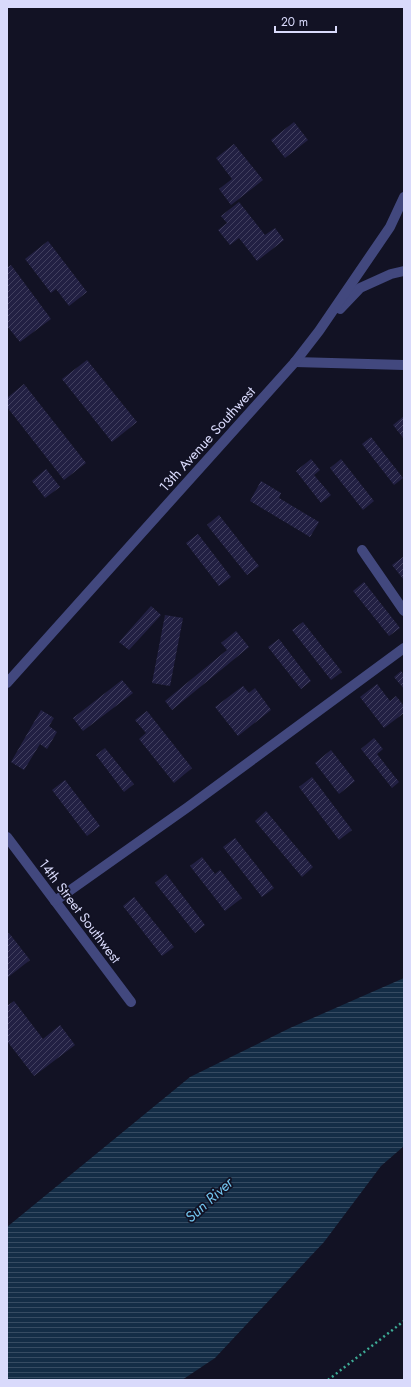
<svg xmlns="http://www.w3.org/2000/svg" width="411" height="1387" viewBox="0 0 411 1387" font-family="Jost,sans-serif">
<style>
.water{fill:url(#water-rules)}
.building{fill:url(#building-hatch)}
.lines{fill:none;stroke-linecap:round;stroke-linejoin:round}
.path{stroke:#3daa95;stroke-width:2.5;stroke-dasharray:2 3;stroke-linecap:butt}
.minor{stroke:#42487e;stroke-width:10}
.labels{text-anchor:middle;stroke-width:3.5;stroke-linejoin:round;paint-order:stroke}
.street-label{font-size:14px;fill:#d9dafb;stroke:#121224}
.water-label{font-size:15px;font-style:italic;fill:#73c6ef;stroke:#121224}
</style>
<defs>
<pattern id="water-rules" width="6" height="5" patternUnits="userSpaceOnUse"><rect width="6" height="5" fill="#142d46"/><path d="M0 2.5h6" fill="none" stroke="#364b62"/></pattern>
<pattern id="building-hatch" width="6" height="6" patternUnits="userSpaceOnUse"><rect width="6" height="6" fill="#222043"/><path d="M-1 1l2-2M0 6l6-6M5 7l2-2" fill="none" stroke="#42405f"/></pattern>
</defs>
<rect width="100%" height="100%" fill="#121224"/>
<path class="water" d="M404 978V1146L381 1166 324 1242 215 1358 182 1380H7V1227L190 1077 290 1028Z"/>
<g class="building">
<path d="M294 122 308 140 285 158 271 140Z"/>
<path d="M234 144 263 180 231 205 219 189 232 179 216 158Z"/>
<path d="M239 202 265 235 275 228 284 240 257 261 239 238 230 245 218 230 227 223 221 216Z"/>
<path d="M48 241 87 292 69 306 56 289 51 293 25 259Z"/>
<path d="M11 265 51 319 20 342 7 326V268Z"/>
<path d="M87 360 137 422 112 442 62 379Z"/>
<path d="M24 384 86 463 64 480 7 407V398Z"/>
<path d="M404 416V439L393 425Z"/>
<path d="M371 437 403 478 394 485 362 444Z"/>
<path d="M311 459 320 470 314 475 331 495 321 503 296 471Z"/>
<path d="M341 459 374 501 363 510 330 468Z"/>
<path d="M46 469 60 487 45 498 32 481Z"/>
<path d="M261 481 281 493 279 498 319 522 310 537 250 501Z"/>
<path d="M219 515 259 566 247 575 207 525Z"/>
<path d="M198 534 231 577 219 586 186 543Z"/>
<path d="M403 557 404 558V580L392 565Z"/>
<path d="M364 582 400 628 389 636 353 591Z"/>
<path d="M151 606 161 615 129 650 119 642Z"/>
<path d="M165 615 183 618 170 686 152 683Z"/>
<path d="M303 622 342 672 331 680 292 630Z"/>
<path d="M236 631 249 647 172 710 165 701 227 650 221 643Z"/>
<path d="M279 639 311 681 301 689 268 647Z"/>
<path d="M401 671 404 675V689L394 677Z"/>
<path d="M122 680 133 693 83 731 73 718Z"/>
<path d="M377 684 390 701 396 696 404 706V713L384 728 360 697Z"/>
<path d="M243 686 249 693 255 688 271 710 238 736 215 707Z"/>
<path d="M41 710 54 718 49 726 57 732 47 749 40 744 24 770 11 762Z"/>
<path d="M147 711 192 768 174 783 139 739 146 733 135 720Z"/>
<path d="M374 738 383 749 377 754 399 782 392 788 361 749Z"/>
<path d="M105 748 134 784 124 792 96 755Z"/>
<path d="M331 750 355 781 339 794 315 763Z"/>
<path d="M312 777 352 830 339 840 299 787Z"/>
<path d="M65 780 100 826 87 836 52 790Z"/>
<path d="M266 811 313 867 302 877 255 821Z"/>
<path d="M235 838 274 888 262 897 223 847Z"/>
<path d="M202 857 215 874 220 870 242 898 225 911 190 866Z"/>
<path d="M166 874 205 925 195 933 155 883Z"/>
<path d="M134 897 174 947 162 956 123 906Z"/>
<path d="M9 933 30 960 7 978V935Z"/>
<path d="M14 1001 43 1039 60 1025 75 1045 34 1076 7 1041V1006Z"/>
</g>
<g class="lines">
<path class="path" d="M328 1380 404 1321"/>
<g class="minor">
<path d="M340 309 360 288 391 274 404 271"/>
<path d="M295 362 404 365"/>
<path d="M362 550 404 611"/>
<path d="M7 683 295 362 319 331 390 227 404 197"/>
<path d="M7 837 131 1002"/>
<path d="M55 901 188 807 404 648"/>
</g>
</g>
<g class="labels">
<g class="street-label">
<text transform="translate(207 439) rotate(-48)" y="5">13th Avenue Southwest</text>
<text transform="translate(80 911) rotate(53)" y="5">14th Street Southwest</text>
</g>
<g class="water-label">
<text transform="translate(209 1200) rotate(-42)" y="5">Sun River</text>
</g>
</g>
<rect width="411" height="1387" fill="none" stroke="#d9dafb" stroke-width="16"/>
<path d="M275 26v6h61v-6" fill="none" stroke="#d9dafb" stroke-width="2"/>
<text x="281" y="26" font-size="12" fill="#d9dafb" stroke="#121224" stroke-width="3" paint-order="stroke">20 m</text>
</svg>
